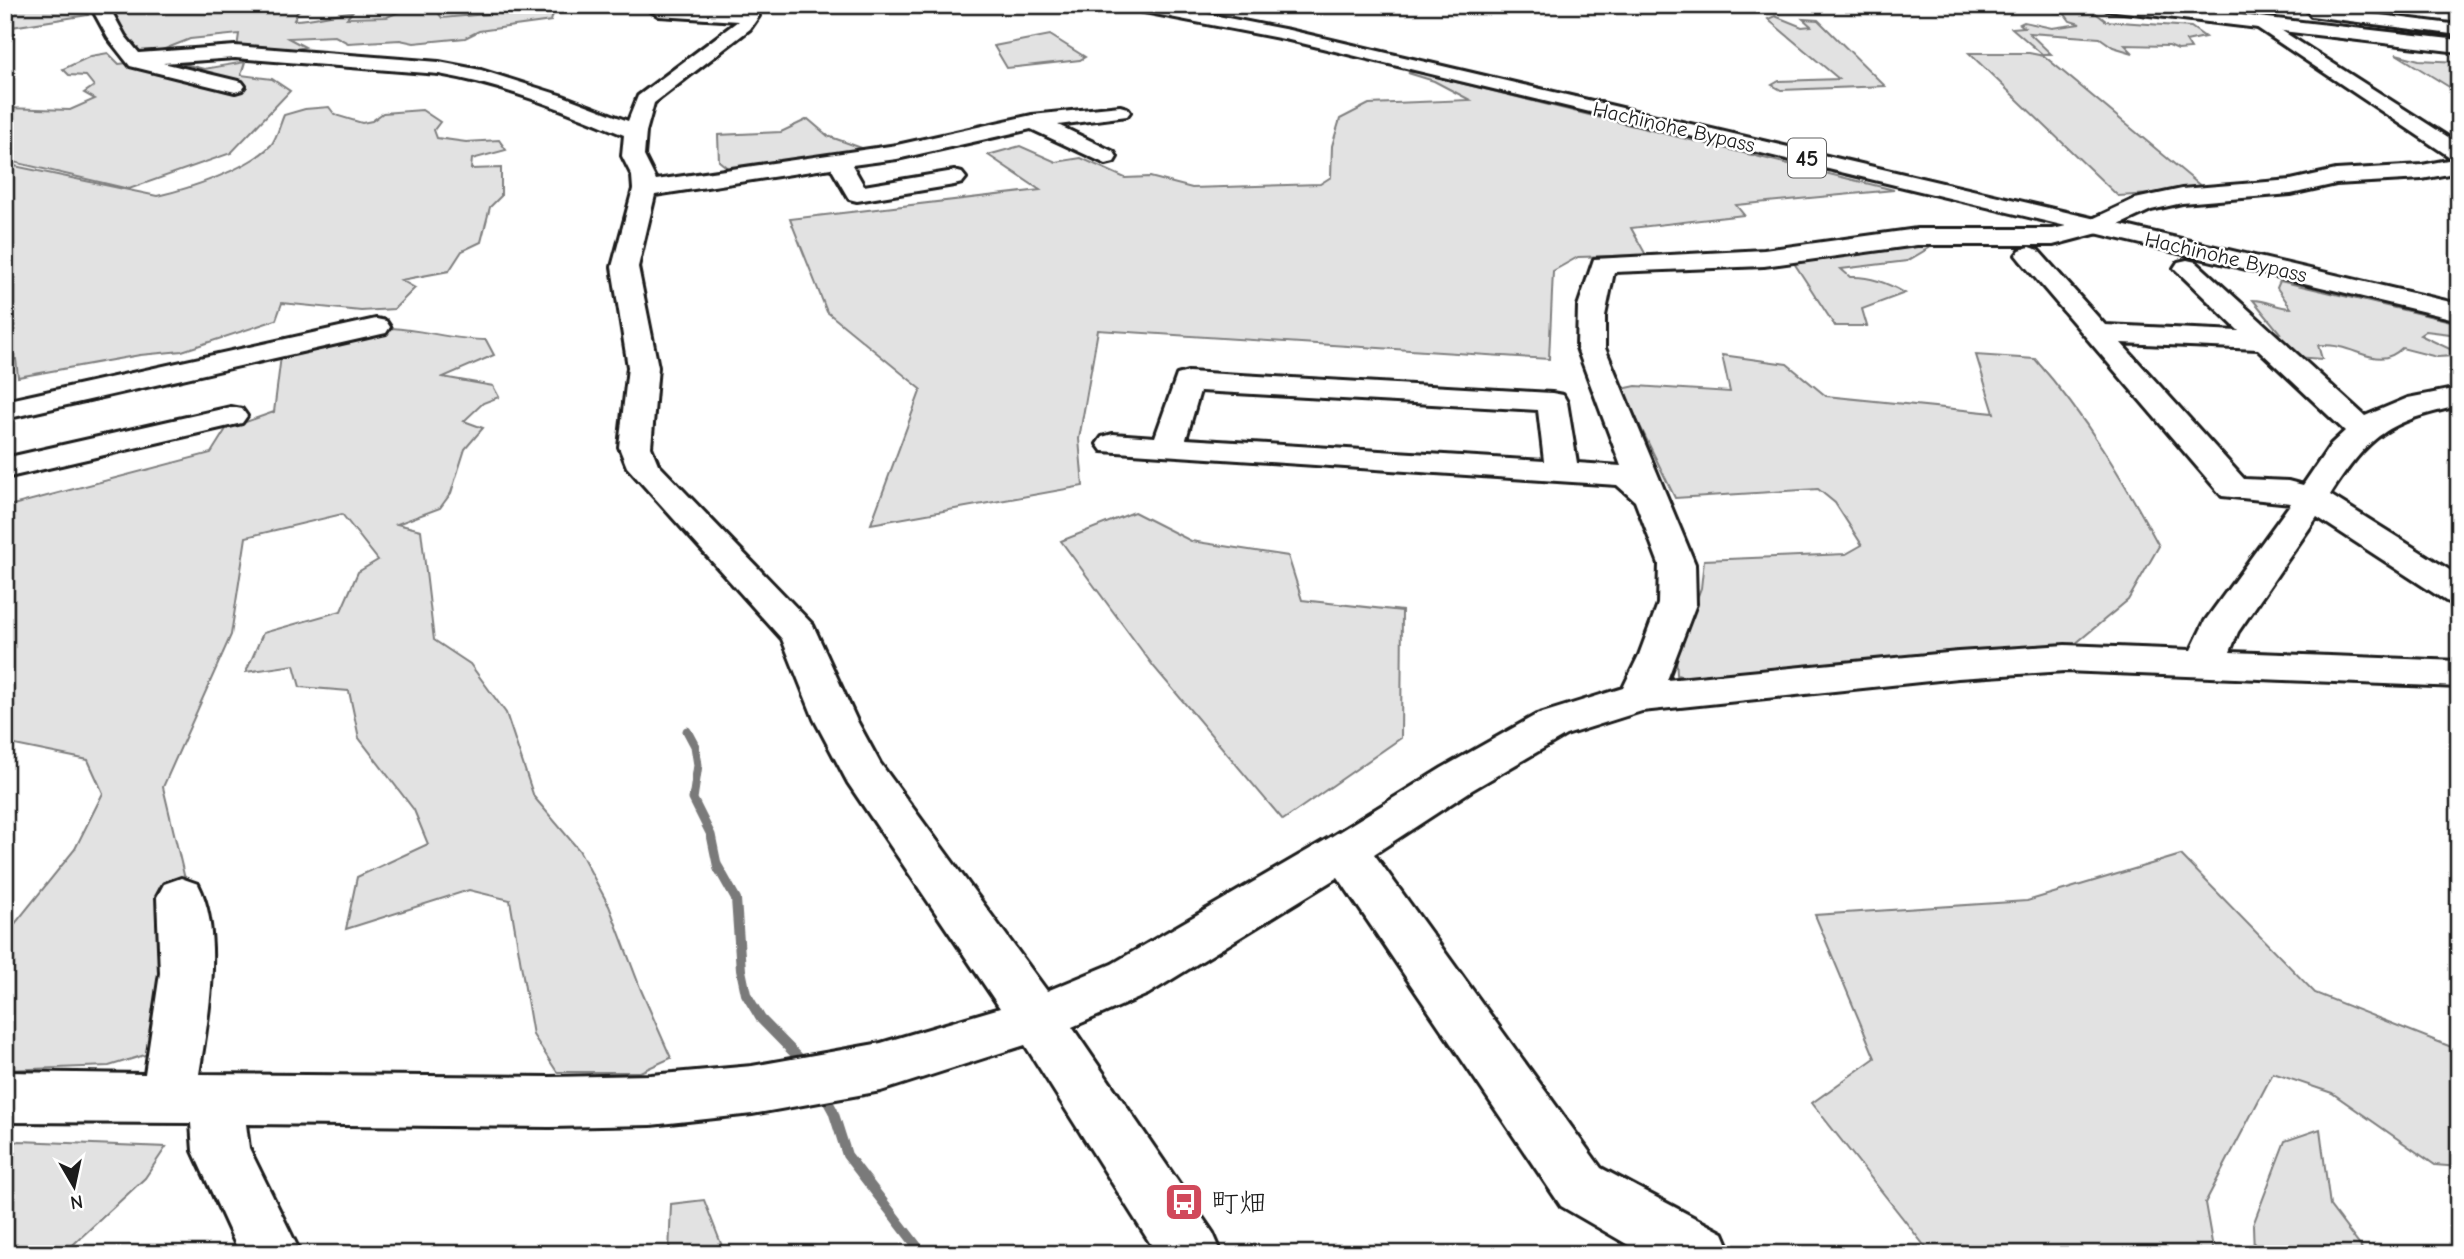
<svg xmlns="http://www.w3.org/2000/svg" width="2464" height="1259" viewBox="0 0 2464 1259" font-family="'Comic Neue','Klee One',sans-serif">
<style>
.green{fill:#e2e2e2;stroke:#7f7f7f;stroke-width:2}
.lines{fill:none;stroke-linecap:round;stroke-linejoin:round}
.stream-far1{stroke:#7a7a7a;stroke-width:9}
.stream{stroke:#7a7a7a;stroke-width:10}
.minor-casing{stroke:#1c1c1c;stroke-width:6}
.major-casing{stroke:#1c1c1c;stroke-width:6}
.highway-casing{stroke:#1c1c1c;stroke-width:6}
.minor{fill:#fff;fill-rule:evenodd}
.major{fill:#fff;fill-rule:evenodd}
.highway{fill:#fff;fill-rule:evenodd}
.labels{text-anchor:middle;stroke-width:5;stroke-linejoin:round;paint-order:stroke}
.far-street-label{font-size:21px;fill:#1c1c1c;stroke:#fff}
.shield{fill:#fff;stroke:#606060;stroke-width:2}
.shield-label{font-size:23px;font-weight:bold;fill:#1c1c1c}
.near-poi-label{font-size:28px;fill:#1c1c1c;stroke:#fff;text-anchor:start}
</style>
<rect width="100%" height="100%" fill="#fff"/>
<filter id="ink" filterUnits="userSpaceOnUse"><feTurbulence type="fractalNoise" baseFrequency=".0143" numOctaves="2"/><feDisplacementMap in="SourceGraphic" scale="14" xChannelSelector="R" yChannelSelector="G"/><feConvolveMatrix kernelMatrix="1 2 1 2 8 2 1 2 1" color-interpolation-filters="sRGB"/></filter>
<g filter="url(#ink)">
<g class="green">
<path d="M27 5H83L88 15 5 28V8Z"/>
<path d="M110 5H308L298 11 294 20C315 20 331 13 352 12L347 18 387 17 406 9 434 7 442 18 543 9 553 14 551 21 479 31 465 38 414 43 400 40 348 43 335 36 288 38 305 47 293 50 237 48 239 34 190 39 152 54 136 56Z"/>
<path d="M2041 5 2088 7 2106 21 2191 27 2205 37 2186 41 2191 49 2178 50 2169 46 2125 45 2133 53 2113 47 2100 38 2029 33 2051 54H2042L2012 28 2024 27 2020 24 2024 22 2052 28 2080 24 2070 21 2064 13 2053 12V7Z"/>
<path d="M1775 16 1802 27 1811 26 1803 19 1818 20 1885 86 1781 90 1772 85 1779 81 1839 79 1771 22 1768 19Z"/>
<path d="M1050 35 1085 57 1080 60 1007 68 994 46Z"/>
<path d="M108 53 119 64 165 59 204 69 245 62 241 75 272 79 290 91 231 153 129 189 5 160V108L70 110 95 99 84 93 94 86 86 76 69 75 63 69 91 56Z"/>
<path d="M1969 53H2029L2044 56 2202 187 2203 191 2118 196Z"/>
<path d="M2396 54 2419 60 2459 62V93Z"/>
<path d="M1415 72 1894 190 1736 205 1744 215 1631 228 1646 255 1578 257 1553 271 1549 359 1098 330 1079 439 1083 486 871 524 921 389 827 312 790 219 1040 190 988 155 1020 146 1056 162 1081 158 1125 178 1150 177 1192 188 1320 184 1331 177 1332 146 1340 119 1369 104 1470 100 1434 81 1408 73Z"/>
<path d="M329 107 335 115 362 123 372 121 383 113 422 110 440 122 434 130 437 138 466 142 499 140 506 150 472 159 471 169 501 168V196L490 207 481 242 462 251 449 271 401 280 415 288 394 309 361 311 282 303 276 320 182 351 140 355 18 377 16 359 5 360V164L157 196C188 189 249 169 271 145 277 138 280 124 284 115L305 109Z"/>
<path d="M808 119 828 136 870 151 730 170 719 161 718 135 781 132Z"/>
<path d="M1924 243 1929 248 1907 261 1841 269 1850 277C1870 276 1888 283 1905 293L1862 309 1867 326H1835L1794 263 1872 249Z"/>
<path d="M2280 281 2459 323V335L2426 331 2420 335 2450 349 2454 356 2437 357 2402 348C2382 368 2363 352 2340 347 2333 345 2325 345 2318 345L2322 359 2295 357 2269 334 2280 333 2253 300C2267 300 2277 308 2291 308L2277 288Z"/>
<path d="M392 328C424 330 454 340 486 340L494 355 443 377 493 386 499 397 483 403 464 421 483 428 465 449 451 493 440 508 397 524 421 530 434 640 470 664 506 713 534 797 579 850 609 906 641 990 671 1058 640 1072H557L533 1035 510 900 469 890 346 929 357 877 428 844 414 810 359 738 349 691 300 687 294 665 246 672 263 633 341 611 358 572 378 560 342 514 246 537 231 635 163 787 195 921 184 1043 109 1066 5 1070V936L75 849 103 793 88 760 5 743V507L211 453 226 429 274 412 281 356Z"/>
<path d="M1722 355 1787 364 1826 396 1994 413 1976 355 2035 359C2087 418 2122 477 2159 546L2128 600 2069 649 1701 680 1677 675 1676 653 1701 588 1704 560 1846 554 1862 545 1835 503 1818 489 1675 498 1622 389 1636 386 1730 392Z"/>
<path d="M1134 512 1191 541 1288 556 1302 600 1402 611 1401 738 1283 820 1154 667 1061 541Z"/>
<path d="M2181 855 2315 993 2459 1050V1167L2435 1165 2332 1093 2273 1073 2205 1203 2214 1254H1931L1812 1103 1875 1058 1815 915 2027 901Z"/>
<path d="M2320 1129 2330 1206 2366 1254H2254L2253 1225 2285 1141Z"/>
<path d="M19 1141 166 1147 145 1178 63 1254H5V1145Z"/>
<path d="M704 1200 725 1254H669L671 1204Z"/>
</g>
<g class="lines">
<path class="stream-far1" d="M687 731 695 746 698 765 693 799 711 835 718 869"/>
<g class="stream">
<path d="M718 867 736 899 741 970 746 994 761 1019 806 1065"/>
<path d="M822 1091 833 1111 847 1155 923 1254"/>
</g>
<g class="minor-casing">
<g id="minor">
<path d="M90 5H108L125 36 139 53 235 46 439 62 481 70 563 96 628 121 638 96 738 21 659 16 646 8 648 5 756 12 759 16 750 29 654 103 646 132 644 156 656 180 897 145 1032 115 1120 106 1127 108 1130 112 1127 116 1058 125 1114 152 1117 157 1114 162 1106 164 1031 129 897 159 852 165 864 186 954 171 962 173 966 178 962 183 954 185 857 201 849 199 831 168 655 195 638 267 658 367 651 447 658 464 813 625 856 719 880 763 1047 991 1112 964 1329 838 1442 768 1536 715 1623 688 1639 655 1658 604 1659 564 1635 501 1617 485 1102 451 1097 444 1102 437 1113 434 1155 437 1177 375 1188 372 1552 393 1563 395 1567 402 1577 463 1621 466 1577 348 1578 306 1594 259 1764 250 1917 229H2053L2088 221 2135 199 2182 189 2291 180 2336 170 2422 165 2453 159 2256 27 2253 23 2262 18 2459 144V172L2422 179 2336 184 2291 194 2182 203 2151 210 2106 231 2053 245H1917L1764 266 1614 272 1605 316V348L1695 564 1696 604 1667 680 1958 652 2065 645 2191 650 2205 621 2291 503 2222 496 2020 260 2016 255 2020 250 2029 247 2038 250 2105 325 2239 331 2174 268 2178 262 2187 260 2196 262 2365 416 2408 398 2459 388V406C2388 421 2369 435 2330 495L2459 576V605L2446 601 2317 517 2238 632 2230 652 2459 661V687L2065 671 1958 678 1642 711 1566 735 1472 790 1374 854 1601 1168 1723 1233 1732 1254H1644L1561 1206 1338 877 1148 994 1072 1027 1213 1233 1222 1254H1157L1025 1045 881 1091 752 1114 651 1125 550 1127 246 1124 249 1148 301 1254H240L193 1151 191 1123 5 1122V1072L145 1074 160 973 157 897 164 884 181 878 198 884C224 934 208 1020 199 1074L550 1077 651 1075 752 1066 881 1043 1000 1008 848 783 814 719 782 639 627 467 619 447 628 367 612 267 633 189 632 176 622 156 624 135C564 110 503 85 439 74L235 58 163 63 242 82 245 86 242 90 235 92 130 66 108 38ZM2121 343 2258 349 2345 431 2331 444 2303 485 2288 481 2244 479ZM1200 391 1538 410 1544 461 1186 439Z"/>
<path d="M2317 7 2459 25V35L2311 16 2308 12 2311 8Z"/>
<path d="M376 319 386 321 390 327 386 333 5 419V401Z"/>
<path d="M231 407 242 409 247 416 242 423 5 478V458Z"/>
</g>
</g>
<g class="major-casing">
<path id="major" d="M2099 5H2154L2459 40V52L2107 10Z"/>
</g>
<g class="highway-casing">
<path id="highway" d="M1126 5H1162L1289 30 2459 304V320L1289 40 1134 10Z"/>
</g>
<use href="#minor" class="minor"/>
<use href="#major" class="major"/>
<use href="#highway" class="highway"/>
</g>
</g>
<defs>
<g id="bus-square" transform="scale(2.0125)"><rect x="-9" y="-9" width="18" height="18" rx="4" fill="#d1495b" stroke="#fff"/><path d="M-5-6H5V4H4V6H2V4H-2V6H-4V4H-5ZM-3.5-4V0h7V-4ZM-3.5 1.2v1.5H-2V1.2ZM2 1.2v1.5H3.5V1.2Z" fill="#fff"/></g>
</defs>
<g fill-rule="evenodd">
<use href="#bus-square" x="1184" y="1202"/>
</g>
<g class="labels">
<g class="far-street-label">
<text transform="translate(1674 127) rotate(13)" y="7">Hachinohe Bypass</text>
<text transform="translate(2226 257) rotate(13)" y="7">Hachinohe Bypass</text>
</g>
<rect class="shield" x="1788" y="138.5" width="38" height="39" rx="5"/>
<g class="shield-label">
<text x="1807" y="166">45</text>
</g>
<g class="near-poi-label">
<text x="1211" y="1212">町畑</text>
</g>
</g>
<rect width="2464" height="1259" fill="none" stroke="#fff" stroke-width="28"/>
<rect x="14" y="14" width="2436" height="1231" fill="none" stroke="#1c1c1c" stroke-width="2.5" filter="url(#ink)"/>
<g transform="translate(74 1186) rotate(171)" stroke="#ffffff" stroke-width="5" paint-order="stroke">
<path d="M0-5L12 26L0 18L-12 26Z" fill="#1c1c1c"/>
<text y="-10" font-size="19" font-weight="bold" text-anchor="middle" fill="#1c1c1c">N</text>
</g>
</svg>
